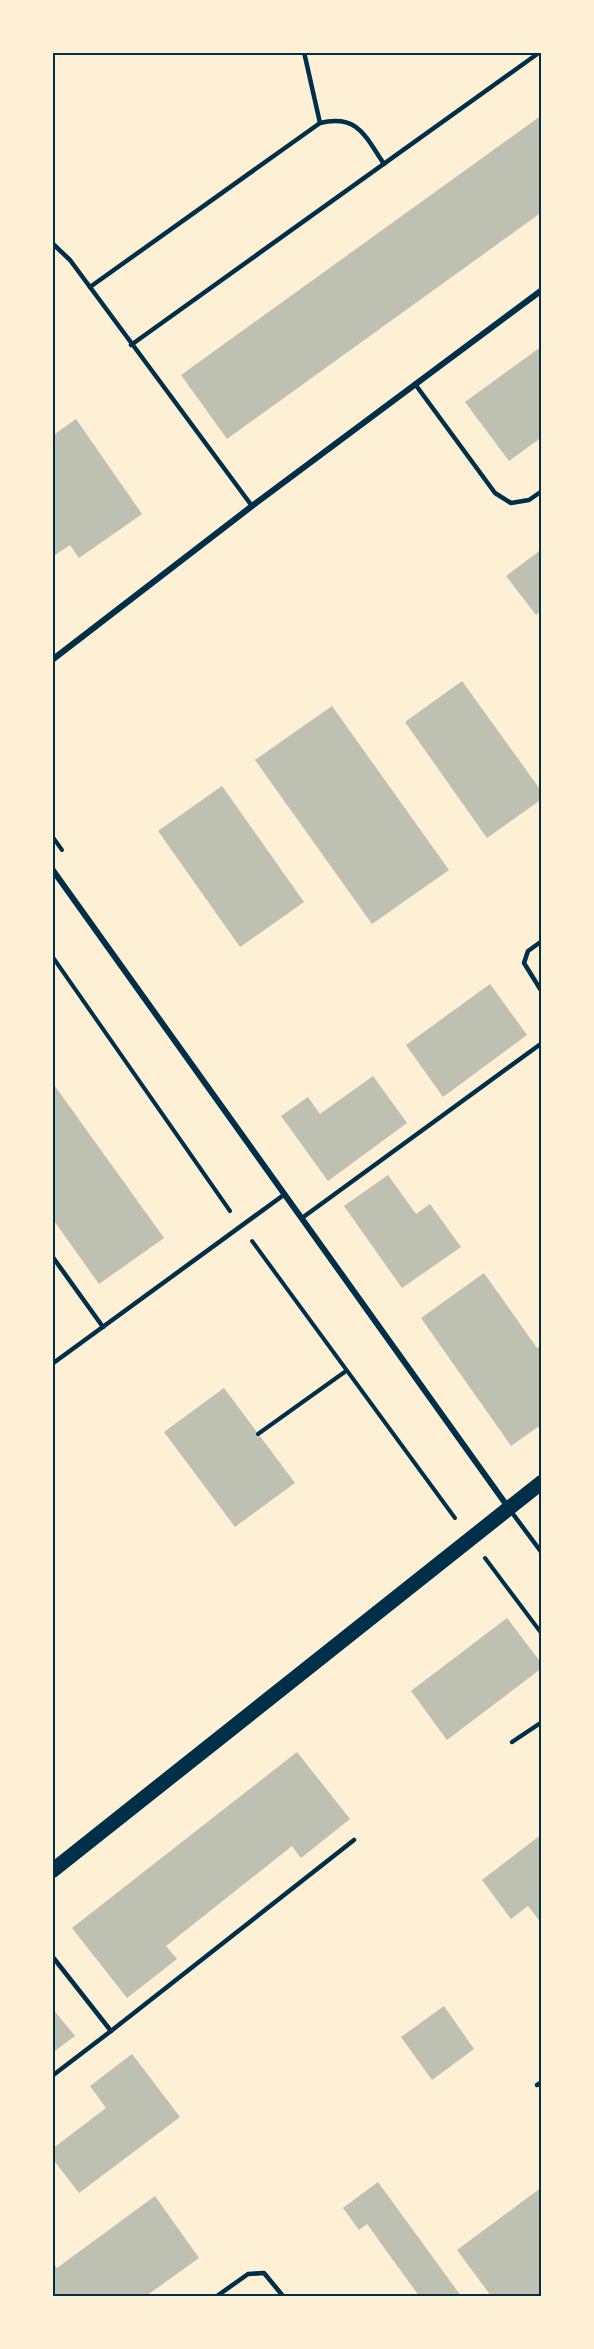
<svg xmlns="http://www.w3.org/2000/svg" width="594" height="2349" viewBox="0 0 594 2349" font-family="'PT Sans',sans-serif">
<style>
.building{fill:#bec0b2}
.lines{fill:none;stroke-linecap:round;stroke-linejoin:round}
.path{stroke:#003049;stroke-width:4}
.service{stroke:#003049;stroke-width:4.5}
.minor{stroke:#003049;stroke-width:6}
.primary{stroke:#003049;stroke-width:15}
.neatline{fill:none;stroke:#003049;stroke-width:2}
</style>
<rect width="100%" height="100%" fill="#fdf0d5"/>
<g class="building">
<path d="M542 115V212L227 439 181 375Z"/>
<path d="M542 346V437L509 461 465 402Z"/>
<path d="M76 419 142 514 79 558 70 545 52 557V436Z"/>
<path d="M542 549V610L536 615 506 576Z"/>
<path d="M462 681 542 792V799L487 838 405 722Z"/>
<path d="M332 706 449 870 372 924 255 760Z"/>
<path d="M222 786 304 902 240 947 158 831Z"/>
<path d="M490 984 527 1035 443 1097 406 1045Z"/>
<path d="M373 1076 407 1123 328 1181 281 1116 308 1097 320 1114Z"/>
<path d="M52 1082 164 1238 99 1284 52 1218Z"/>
<path d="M388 1175 416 1214 430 1204 461 1247 402 1288 344 1206Z"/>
<path d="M484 1273 537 1348 542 1345V1424L511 1446 421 1318Z"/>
<path d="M224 1388 295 1483 235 1527 164 1432Z"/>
<path d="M507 1618 542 1664V1668L447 1740 411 1691Z"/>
<path d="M297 1752 350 1819 301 1858 292 1846 166 1946 177 1959 127 1998 72 1928Z"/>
<path d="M542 1834V1924L528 1906 511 1919 482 1880Z"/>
<path d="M444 2006 474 2049 432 2080 401 2037Z"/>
<path d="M52 2008 75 2036 52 2053Z"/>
<path d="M132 2054 180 2117 79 2193 52 2158V2149L106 2108 90 2086Z"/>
<path d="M378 2182 461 2296H419L367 2224 359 2230 343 2208Z"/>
<path d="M542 2187V2296H491L457 2250Z"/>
<path d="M155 2196 199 2258 146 2296H52V2262L57 2268Z"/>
</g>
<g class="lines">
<g class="path">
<path d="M52 836 62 850"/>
<path d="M52 956 230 1211"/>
<path d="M252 1241 455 1518"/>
<path d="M258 1434 346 1371"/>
<path d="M485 1558 542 1634"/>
</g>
<g class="service">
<path d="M304 52 320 123"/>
<path d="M52 243 70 260 252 506"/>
<path d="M90 287 320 123C358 114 365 136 384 164"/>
<path d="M131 345 540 52"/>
<path d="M415 384 495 493 511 503 529 500 542 491"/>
<path d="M542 941 528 951 524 963 542 992"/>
<path d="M302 1218 542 1043"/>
<path d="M52 1256 103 1327"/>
<path d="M52 1364 285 1194"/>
<path d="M510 1510 542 1553"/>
<path d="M512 1742 542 1722"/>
<path d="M52 1956 111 2031 52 2076"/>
<path d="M111 2031 354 1840"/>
<path d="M537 2085 542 2082"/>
<path d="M217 2296 248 2274 264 2273 283 2296"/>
</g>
<g class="minor">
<path d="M52 660 252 506 542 290"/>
<path d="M52 869 508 1507"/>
</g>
<path class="primary" d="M52 1871 542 1482"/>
</g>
<rect width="594" height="2349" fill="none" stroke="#fdf0d5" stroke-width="108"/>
<rect x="54" y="54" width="486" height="2241" class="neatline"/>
</svg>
